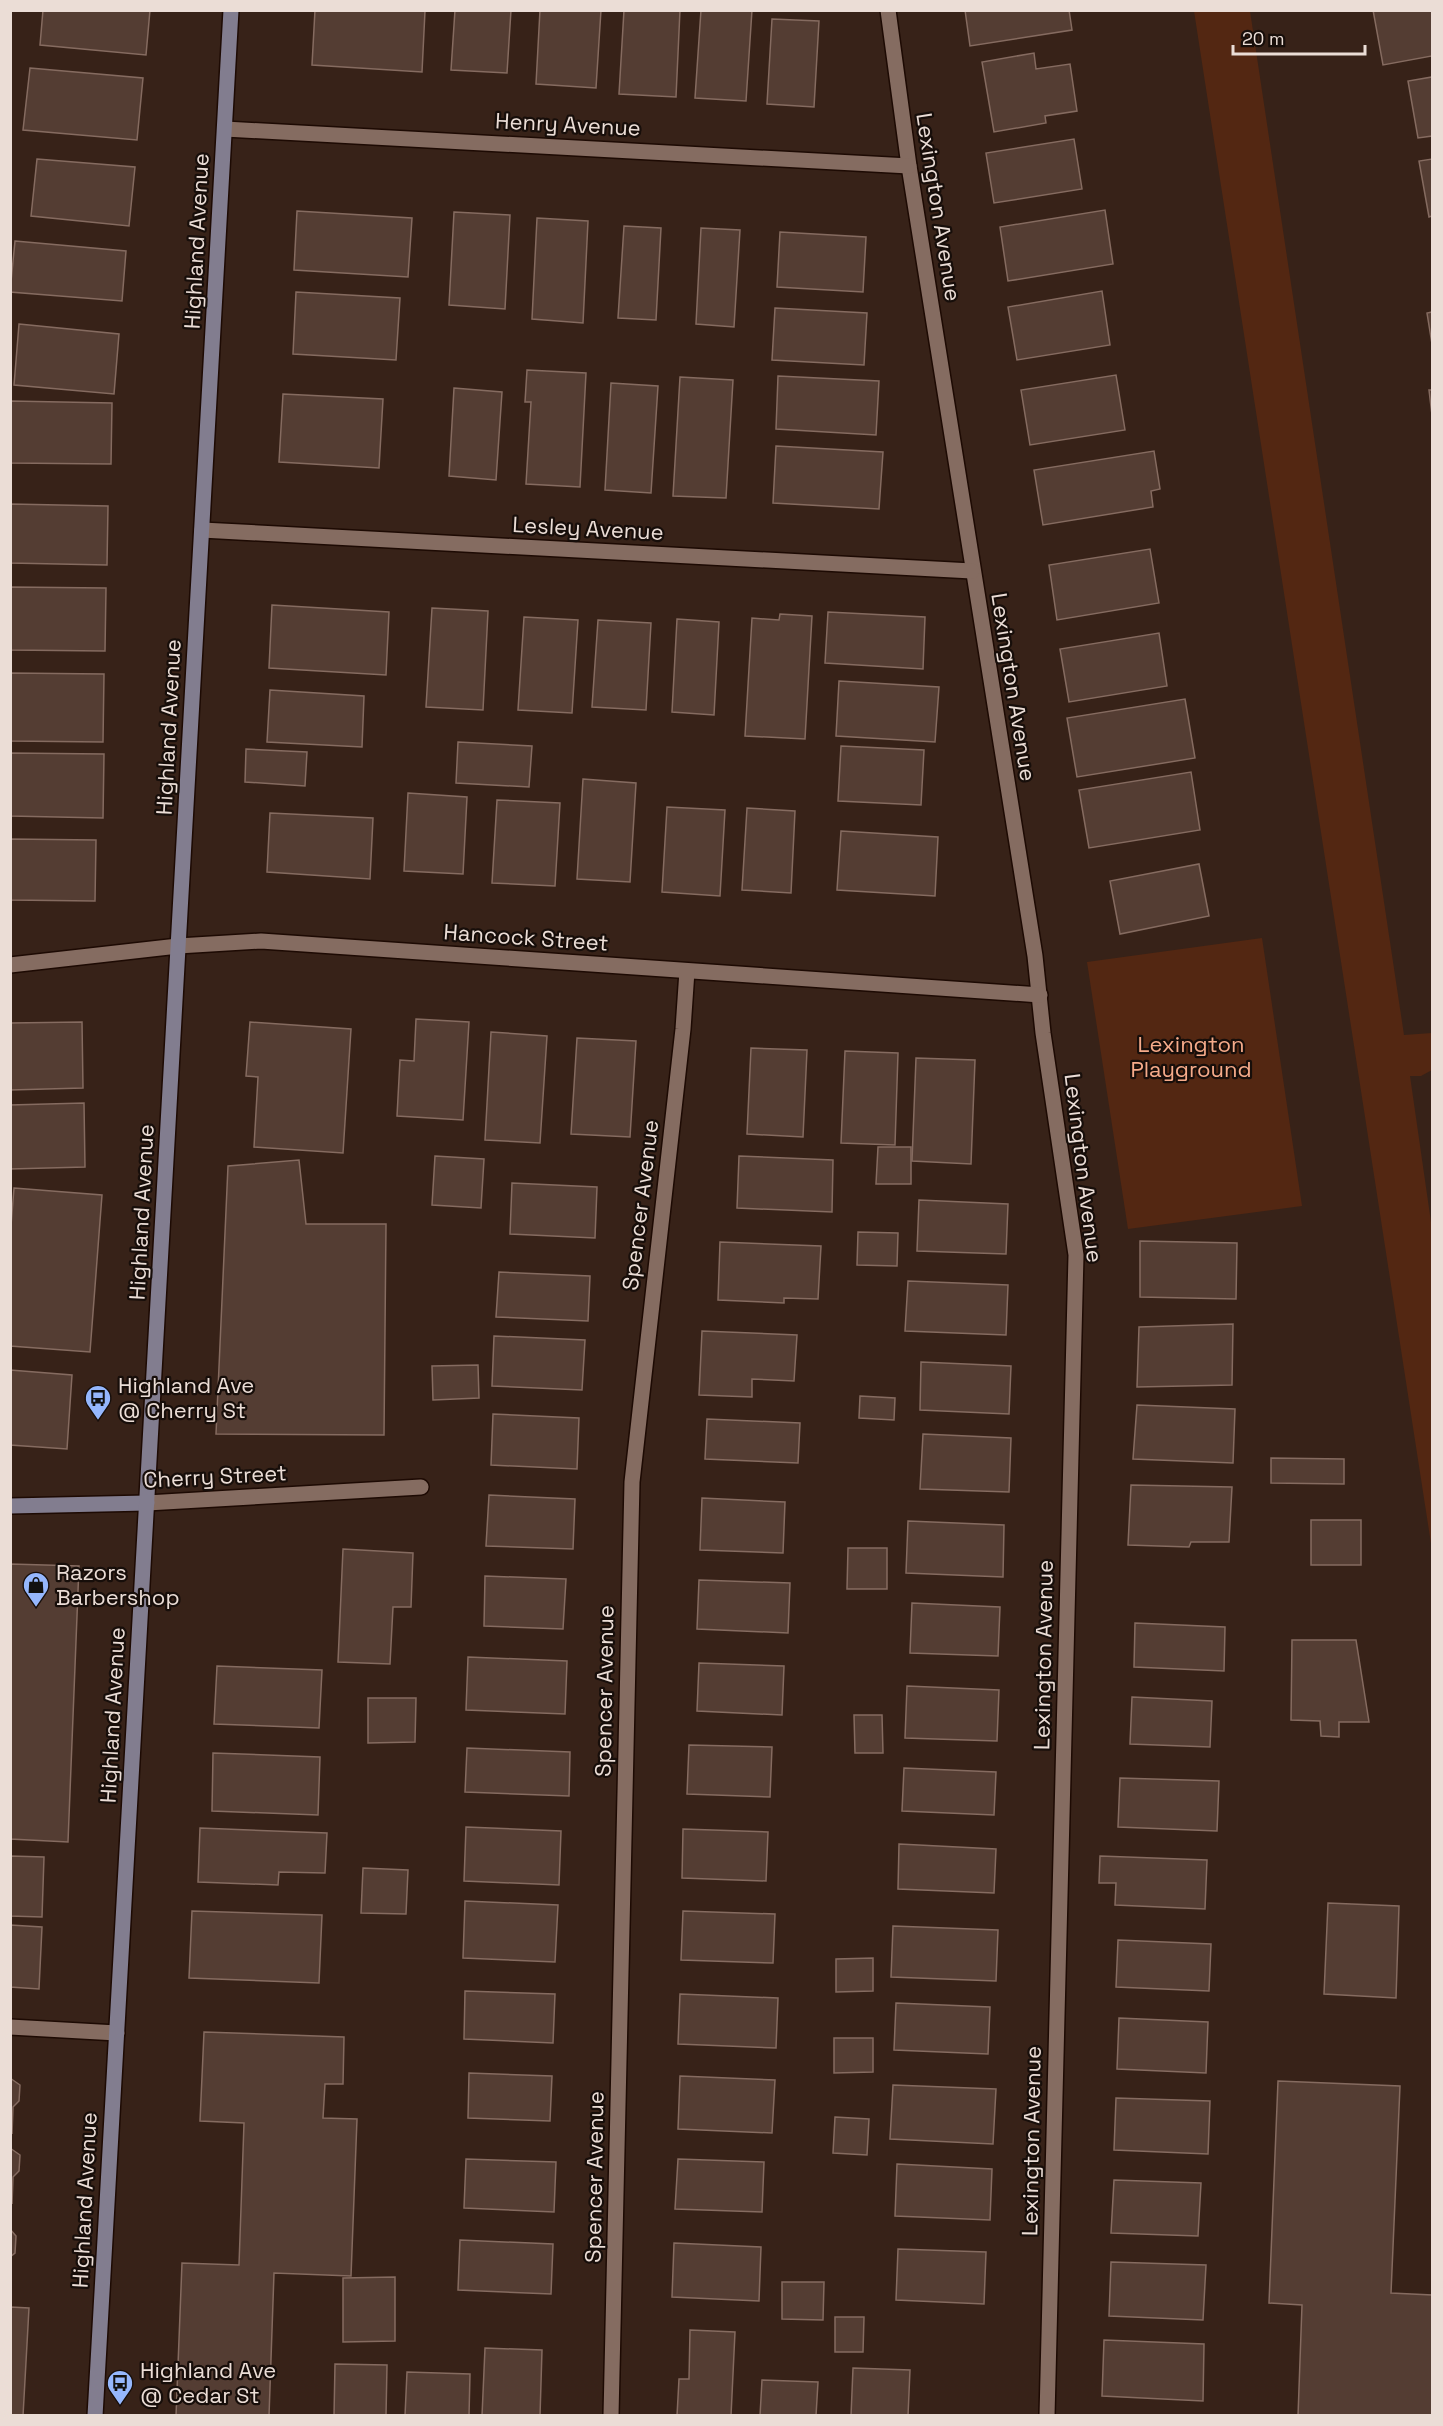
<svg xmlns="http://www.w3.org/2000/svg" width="1443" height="2426" viewBox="0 0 1443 2426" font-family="'Space Grotesk',sans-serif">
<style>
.green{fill:#532712}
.building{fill:#543d33;stroke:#856b60;stroke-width:1.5}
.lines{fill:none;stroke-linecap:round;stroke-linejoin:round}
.street-casing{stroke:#1d0a03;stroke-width:18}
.secondary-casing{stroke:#1d0a03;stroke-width:18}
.street{stroke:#856c61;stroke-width:15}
.secondary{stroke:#827d8f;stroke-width:15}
.labels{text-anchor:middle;stroke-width:4.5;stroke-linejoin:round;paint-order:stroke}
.street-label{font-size:22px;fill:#ebddd6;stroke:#170e0a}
.park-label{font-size:22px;fill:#f6ab8a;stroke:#170e0a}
.poi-label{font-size:22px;fill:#ebddd6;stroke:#170e0a;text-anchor:start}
</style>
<rect width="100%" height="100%" fill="#372218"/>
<g class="green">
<path d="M1194 11H1250L1404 1035 1432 1033V1070L1421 1076H1410L1432 1229V1550Z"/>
<path d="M1262 938 1302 1206 1128 1229 1087 962Z"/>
</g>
<g class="building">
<path d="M43 10H150L146 55 40 45Z"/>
<path d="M315 10 425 11 422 72 312 65Z"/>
<path d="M455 10H511L507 73 451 70Z"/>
<path d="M540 10H601L596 88 536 84Z"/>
<path d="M624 10H680L676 97 619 94Z"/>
<path d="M701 10H752L746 101 695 98Z"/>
<path d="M965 10H1069L1072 30 970 46Z"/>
<path d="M1373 10H1432V56L1383 65Z"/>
<path d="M772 19 819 21 814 107 767 104Z"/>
<path d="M1034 53 1036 69 1070 64 1077 111 1045 116 1046 123 994 132 982 62Z"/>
<path d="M30 68 143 78 137 140 23 130Z"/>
<path d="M1432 77V136L1418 138 1408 81Z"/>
<path d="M1074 139 1082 189 994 203 986 153Z"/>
<path d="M37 159 135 167 129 226 31 216Z"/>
<path d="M1432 159V216L1429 217 1419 161Z"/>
<path d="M1105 210 1113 264 1008 281 1000 227Z"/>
<path d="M297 211 412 218 408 277 294 270Z"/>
<path d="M454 212 510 215 505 309 449 305Z"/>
<path d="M537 218 588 221 583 323 532 319Z"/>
<path d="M624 226 661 228 656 320 618 318Z"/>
<path d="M701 228 740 230 734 327 696 324Z"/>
<path d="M780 232 866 237 863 292 777 287Z"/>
<path d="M15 241 126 251 122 301 10 292Z"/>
<path d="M1102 291 1110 345 1017 360 1008 307Z"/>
<path d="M296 292 400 298 396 360 293 354Z"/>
<path d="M775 308 867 313 864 365 772 360Z"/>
<path d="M1432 312V344L1427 313Z"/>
<path d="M19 324 119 334 114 394 14 385Z"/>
<path d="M527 370 586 373 580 487 526 484 531 402H525Z"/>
<path d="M1116 375 1125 430 1030 445 1021 390Z"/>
<path d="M778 376 879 381 876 435 776 429Z"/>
<path d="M680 377 733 380 726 498 673 496Z"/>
<path d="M611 383 658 386 651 493 605 490Z"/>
<path d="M454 388 502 392 496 480 449 476Z"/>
<path d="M1429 390H1432V415Z"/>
<path d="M283 394 383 399 379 468 279 462Z"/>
<path d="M10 401 112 403 111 464 10 463Z"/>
<path d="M776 446 883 452 879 509 773 503Z"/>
<path d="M1154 451 1160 489 1151 491 1153 507 1043 525 1034 470Z"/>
<path d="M10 504 108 506 107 565 10 563Z"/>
<path d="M1150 549 1159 603 1057 620 1049 565Z"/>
<path d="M10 587 106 588 105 651 10 650Z"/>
<path d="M272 605 389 612 386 675 269 668Z"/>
<path d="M432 608 488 611 483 710 426 707Z"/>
<path d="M828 612 925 617 923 669 825 663Z"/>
<path d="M780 614 812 616 805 739 745 736 752 618 779 620Z"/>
<path d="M524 617 578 620 572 713 518 710Z"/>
<path d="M677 619 719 622 714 715 672 712Z"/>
<path d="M598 620 651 623 646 710 592 707Z"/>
<path d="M1159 633 1167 686 1069 702 1060 649Z"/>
<path d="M10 673 104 674 103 742 10 741Z"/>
<path d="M839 681 939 687 935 742 836 736Z"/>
<path d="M270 690 364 696 362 747 267 742Z"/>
<path d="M1185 699 1195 758 1077 777 1067 718Z"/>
<path d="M458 742 532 746 529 787 456 783Z"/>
<path d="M841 746 924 750 921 805 838 801Z"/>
<path d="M246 749 307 752 305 786 245 782Z"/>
<path d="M10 753 104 754 103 818 10 816Z"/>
<path d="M1191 772 1200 830 1089 848 1079 790Z"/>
<path d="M583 779 636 783 630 882 577 879Z"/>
<path d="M408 793 467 797 463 874 404 871Z"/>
<path d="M497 800 560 803 555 886 492 883Z"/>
<path d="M667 807 725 810 720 896 662 892Z"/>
<path d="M747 808 795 811 791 893 742 890Z"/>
<path d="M270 813 373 818 370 879 267 872Z"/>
<path d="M841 831 938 837 935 896 837 890Z"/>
<path d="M10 839 96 840 95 901 10 900Z"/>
<path d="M1199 864 1209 916 1120 934 1110 881Z"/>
<path d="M416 1019 469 1022 463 1120 397 1116 400 1060 414 1061Z"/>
<path d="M82 1022 83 1088 10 1090V1023Z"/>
<path d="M250 1022 351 1029 343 1153 254 1147 258 1077 246 1076Z"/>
<path d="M491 1032 547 1036 540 1143 485 1140Z"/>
<path d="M577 1038 636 1041 630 1137 571 1134Z"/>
<path d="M751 1048 807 1050 803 1137 747 1134Z"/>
<path d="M845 1051 898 1053 895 1145 841 1143Z"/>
<path d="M916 1058 975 1060 971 1164 912 1161Z"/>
<path d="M84 1103 85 1167 10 1169V1105Z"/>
<path d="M878 1147H911V1184H876Z"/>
<path d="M435 1156 484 1159 481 1208 432 1205Z"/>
<path d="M739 1156 833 1160 832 1212 737 1208Z"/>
<path d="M299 1160 306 1224H386L384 1435 216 1434 228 1166Z"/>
<path d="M512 1183 597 1187 595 1238 510 1234Z"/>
<path d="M14 1188 102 1195 90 1352 10 1346V1238Z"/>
<path d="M919 1200 1008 1204 1006 1254 917 1251Z"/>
<path d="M858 1232 898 1233 897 1266 857 1265Z"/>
<path d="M1140 1241 1237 1243 1236 1299 1140 1297Z"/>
<path d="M720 1242 821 1246 818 1299 784 1298V1303L718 1300Z"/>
<path d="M499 1272 590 1276 588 1321 496 1317Z"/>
<path d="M908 1281 1008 1285 1006 1335 905 1331Z"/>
<path d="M1233 1324 1232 1385 1137 1387 1139 1327Z"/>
<path d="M702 1331 797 1335 794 1381 752 1379V1397L699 1395Z"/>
<path d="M494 1336 585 1340 582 1390 492 1386Z"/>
<path d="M921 1362 1011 1366 1009 1414 920 1410Z"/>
<path d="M478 1365 479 1398 433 1400 432 1366Z"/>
<path d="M10 1370 72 1375 67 1449 10 1445Z"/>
<path d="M860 1396 895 1398 894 1420 859 1418Z"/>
<path d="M1137 1405 1235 1409 1233 1463 1133 1459Z"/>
<path d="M493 1414 579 1418 577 1469 491 1465Z"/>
<path d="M707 1419 800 1423 798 1463 705 1459Z"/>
<path d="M923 1434 1011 1438 1009 1492 920 1489Z"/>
<path d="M1271 1458 1344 1459V1484L1271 1483Z"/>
<path d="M1131 1485 1232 1487 1229 1542H1191L1189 1547 1128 1545Z"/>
<path d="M489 1495 575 1499 573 1549 486 1546Z"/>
<path d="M702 1498 785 1502 783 1553 700 1550Z"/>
<rect x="1311" y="1520" width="50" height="45"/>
<path d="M908 1521 1004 1525 1003 1577 906 1573Z"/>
<path d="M848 1548H887V1589H847Z"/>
<path d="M343 1549 413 1553 411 1607H393L390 1664 338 1662Z"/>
<path d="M10 1564 79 1566 68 1842 10 1839Z"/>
<path d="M485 1576 566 1579 563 1629 484 1626Z"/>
<path d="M699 1580 790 1583 788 1633 697 1629Z"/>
<path d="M912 1603 1000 1607 998 1656 910 1653Z"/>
<path d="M1135 1623 1225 1627 1224 1671 1134 1667Z"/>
<path d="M1292 1640H1356L1369 1722H1339V1737L1321 1736 1320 1721 1291 1720Z"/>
<path d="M468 1657 567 1661 565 1714 466 1710Z"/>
<path d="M699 1663 784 1666 782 1715 697 1711Z"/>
<path d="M217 1666 322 1670 319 1728 214 1724Z"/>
<path d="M907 1686 999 1690 997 1741 905 1738Z"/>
<path d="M1132 1697 1212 1701 1210 1747 1130 1744Z"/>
<path d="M368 1698H416L415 1742 368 1743Z"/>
<path d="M854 1715H882L883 1753H855Z"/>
<path d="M689 1745 772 1747 770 1797 687 1794Z"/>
<path d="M467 1748 570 1752 569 1796 465 1792Z"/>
<path d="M213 1753 320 1757 318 1815 212 1811Z"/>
<path d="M904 1768 996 1772 994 1815 902 1811Z"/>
<path d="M1120 1778 1219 1781 1217 1831 1118 1827Z"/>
<path d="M466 1827 561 1831 559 1885 464 1881Z"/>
<path d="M200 1828 327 1833 325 1873 279 1872 278 1885 198 1882Z"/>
<path d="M683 1829 768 1832 766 1881 682 1878Z"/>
<path d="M899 1844 996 1849 994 1893 898 1889Z"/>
<path d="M10 1856 44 1857 42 1917 10 1916Z"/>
<path d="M1100 1856 1207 1860 1205 1909 1115 1905 1116 1883H1099Z"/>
<path d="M363 1868 408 1870 406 1914 361 1913Z"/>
<path d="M465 1901 558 1905 555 1962 463 1958Z"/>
<path d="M1328 1903 1399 1906 1396 1998 1324 1994Z"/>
<path d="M192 1911 322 1915 319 1983 189 1978Z"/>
<path d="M683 1911 775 1914 773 1963 681 1960Z"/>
<path d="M10 1925 42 1927 39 1989 10 1987Z"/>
<path d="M893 1926 998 1930 996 1981 891 1977Z"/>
<path d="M1118 1940 1211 1944 1209 1991 1116 1987Z"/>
<path d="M873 1958V1991L836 1992V1959Z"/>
<path d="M465 1991 555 1994 553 2043 464 2039Z"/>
<path d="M680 1994 778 1998 776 2048 678 2044Z"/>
<path d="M896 2003 990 2007 988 2054 894 2050Z"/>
<path d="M1119 2018 1208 2022 1206 2073 1117 2069Z"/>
<path d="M204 2032 344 2037 343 2084H325L323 2118 357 2119 351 2276 274 2273 269 2416H176L182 2263 239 2265 244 2123 200 2121Z"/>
<path d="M834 2038H873V2072L834 2073Z"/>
<path d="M469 2073 552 2076 550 2121 468 2118Z"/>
<path d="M680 2076 775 2080 772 2133 678 2129Z"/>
<path d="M10 2078 20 2085 19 2101 13 2107 12 2134Z"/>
<path d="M1278 2081 1400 2086 1391 2293 1432 2295V2416H1298L1302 2305 1269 2303Z"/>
<path d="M893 2085 996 2089 993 2144 890 2139Z"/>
<path d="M1116 2098 1210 2101 1208 2154 1114 2150Z"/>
<path d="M835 2117 869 2119 867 2155 833 2153Z"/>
<path d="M10 2148 20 2155 19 2171 13 2177 12 2204Z"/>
<path d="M466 2159 556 2162 554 2212 464 2208Z"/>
<path d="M678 2159 764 2162 762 2212 675 2209Z"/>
<path d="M897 2164 992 2169 990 2220 895 2216Z"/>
<path d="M1114 2180 1201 2183 1198 2236 1111 2233Z"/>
<path d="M10 2229 16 2236 15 2253 10 2257Z"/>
<path d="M460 2240 553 2244 551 2294 458 2290Z"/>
<path d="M674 2243 761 2247 759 2301 672 2297Z"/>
<path d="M898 2249 986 2252 984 2304 896 2300Z"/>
<path d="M1111 2262 1206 2265 1203 2320 1109 2316Z"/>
<path d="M395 2277V2341L343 2342V2278Z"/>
<path d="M782 2282H824L823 2320 782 2319Z"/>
<path d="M10 2307 29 2308 23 2416H10Z"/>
<path d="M835 2317H864L863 2352H835Z"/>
<path d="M690 2330 735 2332 731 2416H677L679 2379H689Z"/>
<path d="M1104 2340 1204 2344 1203 2401 1102 2396Z"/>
<path d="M485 2348 542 2350 540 2416H482Z"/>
<path d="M335 2364 387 2365 386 2416H334Z"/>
<path d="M853 2368 910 2370 908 2416H851Z"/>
<path d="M407 2372 470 2374 469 2416H405Z"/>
<path d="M762 2380 818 2382 816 2416H760Z"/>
</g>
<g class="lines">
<g class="street-casing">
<g id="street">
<path d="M888 10 909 166 1035 956 1043 1033 1076 1255 1047 2416"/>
<path d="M225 129 909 166"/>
<path d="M202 530 972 571"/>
<path d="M10 965 178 946 261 941 1040 995"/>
<path d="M147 1503 421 1487"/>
<path d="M10 2027 117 2033"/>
<path d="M611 2416 632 1482 683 1029 687 971"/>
</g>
</g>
<g class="secondary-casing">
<g id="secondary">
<path d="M10 1506 147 1503"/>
<path d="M95 2416 231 10"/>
</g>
</g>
<use href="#street" class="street"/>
<use href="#secondary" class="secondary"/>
</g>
<defs>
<g id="bus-pin" transform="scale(1.35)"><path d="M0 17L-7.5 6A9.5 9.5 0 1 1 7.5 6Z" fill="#95b7fd" stroke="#170e0a"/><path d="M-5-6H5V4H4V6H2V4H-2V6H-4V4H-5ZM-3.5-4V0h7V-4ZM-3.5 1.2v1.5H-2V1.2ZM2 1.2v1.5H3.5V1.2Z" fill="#111"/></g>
<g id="shop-pin" transform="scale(1.35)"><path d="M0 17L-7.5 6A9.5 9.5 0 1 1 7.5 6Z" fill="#95b7fd" stroke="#170e0a"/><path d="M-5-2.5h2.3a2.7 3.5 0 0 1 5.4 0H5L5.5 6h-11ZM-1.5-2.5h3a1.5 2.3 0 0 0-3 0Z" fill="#111"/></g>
</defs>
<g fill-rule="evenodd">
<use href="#bus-pin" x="98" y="1398"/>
<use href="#shop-pin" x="36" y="1585"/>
<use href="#bus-pin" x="120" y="2383"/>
</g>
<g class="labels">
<g class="street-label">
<text transform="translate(568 124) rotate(3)" y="8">Henry Avenue</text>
<text transform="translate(939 207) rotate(81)" y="8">Lexington Avenue</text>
<text transform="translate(196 241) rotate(-87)" y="8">Highland Avenue</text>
<text transform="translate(588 528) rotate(3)" y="8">Lesley Avenue</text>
<text transform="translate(1014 687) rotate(81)" y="8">Lexington Avenue</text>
<text transform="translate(168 727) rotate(-87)" y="8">Highland Avenue</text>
<text transform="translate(526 937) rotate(4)" y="8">Hancock Street</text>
<text transform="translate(1084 1168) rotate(83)" y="8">Lexington Avenue</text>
<text transform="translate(640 1205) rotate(-83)" y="8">Spencer Avenue</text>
<text transform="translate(141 1212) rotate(-87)" y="8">Highland Avenue</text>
<text transform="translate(215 1476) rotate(-3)" y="8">Cherry Street</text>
<text transform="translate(1043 1655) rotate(-89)" y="8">Lexington Avenue</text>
<text transform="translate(604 1691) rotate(-89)" y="8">Spencer Avenue</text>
<text transform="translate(112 1715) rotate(-87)" y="8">Highland Avenue</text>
<text transform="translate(1031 2141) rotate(-89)" y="8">Lexington Avenue</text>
<text transform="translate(594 2177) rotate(-89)" y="8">Spencer Avenue</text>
<text transform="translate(84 2200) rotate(-87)" y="8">Highland Avenue</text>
</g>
<g class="park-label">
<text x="1191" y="1052">Lexington<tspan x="1191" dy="25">Playground</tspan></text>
</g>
<g class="poi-label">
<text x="118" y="1393">Highland Ave<tspan x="118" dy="25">@ Cherry St</tspan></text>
<text x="56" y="1580">Razors<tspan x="56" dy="25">Barbershop</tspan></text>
<text x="140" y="2378">Highland Ave<tspan x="140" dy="25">@ Cedar St</tspan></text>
</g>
</g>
<rect width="1443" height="2426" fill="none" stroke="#ebddd6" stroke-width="24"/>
<path d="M1233 45v9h132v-9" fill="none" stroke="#ebddd6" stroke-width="3"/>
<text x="1242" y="45" font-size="18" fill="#ebddd6" stroke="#170e0a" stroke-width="4.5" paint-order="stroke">20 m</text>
</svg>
